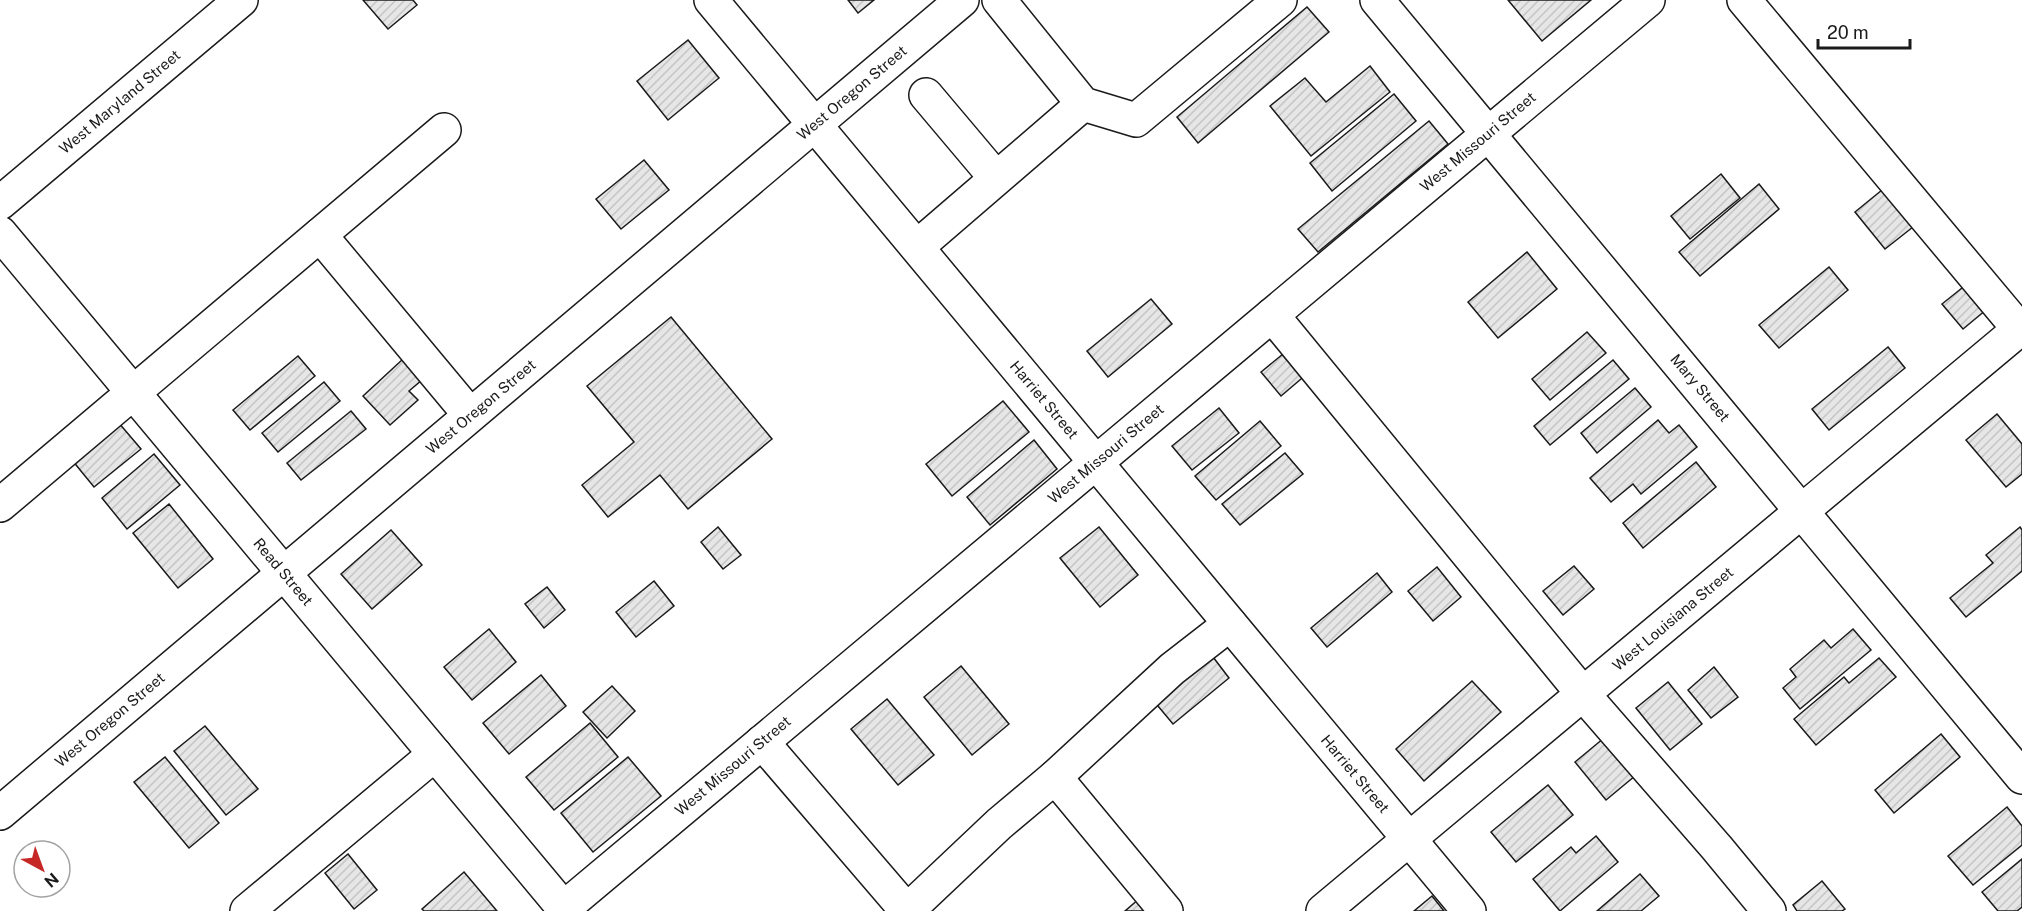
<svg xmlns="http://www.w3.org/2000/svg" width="2022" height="911" viewBox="0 0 2022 911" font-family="'Public Sans',sans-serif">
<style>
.building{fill:url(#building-hatch);stroke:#1a1a1a;stroke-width:1.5}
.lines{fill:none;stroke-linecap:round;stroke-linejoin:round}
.minor-casing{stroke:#1a1a1a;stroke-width:36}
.minor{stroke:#fff;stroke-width:33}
.labels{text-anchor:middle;stroke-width:4.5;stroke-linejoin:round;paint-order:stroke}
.street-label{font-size:15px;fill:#1a1a1a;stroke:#fff}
</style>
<defs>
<pattern id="building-hatch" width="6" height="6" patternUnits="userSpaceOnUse" patternTransform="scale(1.5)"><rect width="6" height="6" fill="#e6e6e6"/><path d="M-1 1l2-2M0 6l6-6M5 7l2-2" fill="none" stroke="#c5c5c5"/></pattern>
</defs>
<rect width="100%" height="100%" fill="#fff"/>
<g class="building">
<path d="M363 0H413L417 5 388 29Z"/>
<path d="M848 0H874L858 13Z"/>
<path d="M1508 0H1591L1542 41Z"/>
<path d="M1307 7 1329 32 1198 143 1177 117Z"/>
<path d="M688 40 719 78 668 120 637 81Z"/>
<path d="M1370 66 1390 92 1311 156 1270 106 1305 78 1326 102Z"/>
<path d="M1394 94 1416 121 1332 191 1310 163Z"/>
<path d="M1429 121 1448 144 1318 252 1298 229Z"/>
<path d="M644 160 669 190 621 229 596 199Z"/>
<path d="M1721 174 1740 198 1690 239 1671 216Z"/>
<path d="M1759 184 1779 209 1700 276 1679 252Z"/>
<path d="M1882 190 1913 227 1885 249 1855 212Z"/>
<path d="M1527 252 1557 289 1498 338 1468 302Z"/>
<path d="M1829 267 1848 290 1779 348 1759 325Z"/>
<path d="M1972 280 1992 305 1963 329 1942 304Z"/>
<path d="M1151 299 1172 324 1108 377 1087 351Z"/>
<path d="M671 317 772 439 688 509 660 475 608 517 582 485 634 442 587 386Z"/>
<path d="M1587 332 1606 353 1550 400 1532 379Z"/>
<path d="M1294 345 1314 368 1281 396 1261 372Z"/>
<path d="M1888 347 1905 368 1829 430 1812 409Z"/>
<path d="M298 356 315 376 250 430 233 410Z"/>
<path d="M403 359 422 380 409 391 418 400 390 425 363 396Z"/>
<path d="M1613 360 1629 379 1550 445 1534 426Z"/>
<path d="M324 382 340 401 278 452 262 433Z"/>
<path d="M1635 388 1651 407 1597 453 1581 433Z"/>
<path d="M1003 401 1029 432 952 496 926 464Z"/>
<path d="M1219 408 1239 433 1192 470 1172 446Z"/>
<path d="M351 411 366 429 301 480 287 463Z"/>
<path d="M1997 414 2022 444V474L2006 487 1966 440Z"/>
<path d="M1658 420 1669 433 1679 425 1697 447 1641 494 1633 484 1611 502 1590 478Z"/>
<path d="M1260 421 1281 446 1216 500 1195 476Z"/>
<path d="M118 422 141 449 94 487 72 460Z"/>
<path d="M1034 440 1057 469 990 525 967 497Z"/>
<path d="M1285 453 1303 474 1240 525 1222 504Z"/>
<path d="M154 454 180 485 127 529 102 498Z"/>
<path d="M1696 462 1716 487 1643 548 1623 523Z"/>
<path d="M169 504 213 559 178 588 133 533Z"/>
<path d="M718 527 741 555 723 569 701 542Z"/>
<path d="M1099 527 1138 575 1100 607 1060 558Z"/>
<path d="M2020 527 2022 530V571L1966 617 1950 598 1993 563 1986 555Z"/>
<path d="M391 530 422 565 372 609 341 574Z"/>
<path d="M1574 566 1594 589 1563 615 1543 591Z"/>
<path d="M1437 567 1461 597 1433 621 1408 591Z"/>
<path d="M1377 573 1392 592 1327 647 1311 628Z"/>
<path d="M654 581 674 606 636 637 616 612Z"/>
<path d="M547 587 565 610 544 628 525 604Z"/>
<path d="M489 629 516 662 472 700 444 667Z"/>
<path d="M1853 629 1871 650 1800 709 1783 688 1796 677 1790 669 1824 640 1831 648Z"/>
<path d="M1210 653 1229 678 1173 724 1153 700Z"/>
<path d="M1879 658 1896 677 1816 745 1794 719 1844 677 1849 683Z"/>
<path d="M961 666 1009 724 972 755 924 697Z"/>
<path d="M1714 667 1738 697 1711 718 1688 690Z"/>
<path d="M541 675 566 706 509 754 483 723Z"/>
<path d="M1472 681 1501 712 1424 781 1396 749Z"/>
<path d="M1668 682 1702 724 1670 750 1636 708Z"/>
<path d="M612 686 635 711 607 738 583 712Z"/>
<path d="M887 699 934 755 898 785 851 729Z"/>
<path d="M590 723 618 757 554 810 526 777Z"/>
<path d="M205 726 258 789 226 815 174 751Z"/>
<path d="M1610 733 1641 771 1606 800 1575 762Z"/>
<path d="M1941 734 1960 757 1894 813 1875 790Z"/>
<path d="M165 757 219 823 189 848 134 782Z"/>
<path d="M628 757 661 796 593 852 561 813Z"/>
<path d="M1548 785 1573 815 1516 862 1491 832Z"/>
<path d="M2007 807 2022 826V845L1973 885 1948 856Z"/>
<path d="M1596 836 1618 862 1560 911 1533 879 1571 847 1576 853Z"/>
<path d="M348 854 377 890 354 909 325 873Z"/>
<path d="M2022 859V907L2017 911H1998L1982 892Z"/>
<path d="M464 872 497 911H424L422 909Z"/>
<path d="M1640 874 1659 896 1641 911H1597Z"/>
<path d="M1822 881 1845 909 1842 911H1797L1793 905Z"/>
<path d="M1432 896 1444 911H1414Z"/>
<path d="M1140 898 1151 911H1125Z"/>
</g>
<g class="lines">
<g class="minor-casing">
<g id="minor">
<path d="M711 0 1469 911"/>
<path d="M999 0 1083 104 1136 120 1280 0"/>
<path d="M1377 0 2022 777"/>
<path d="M1744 0 2019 329"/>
<path d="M926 95 996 178"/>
<path d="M0 203 241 0"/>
<path d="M0 233 566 911"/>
<path d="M320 235 470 415"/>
<path d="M917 247 1083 104"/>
<path d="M1272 315 1583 694 1717 848 1769 911"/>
<path d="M0 505 444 130"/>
<path d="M762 742 907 911 999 824 1055 777"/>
<path d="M0 813 962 0"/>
<path d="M564 908 1648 0"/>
<path d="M247 911 435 754"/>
<path d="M1166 911 1055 777 1172 669 1230 624"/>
<path d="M1323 911 2022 327"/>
</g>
</g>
<use href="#minor" class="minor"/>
</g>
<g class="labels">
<g class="street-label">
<text transform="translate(852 93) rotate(-40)" y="5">West Oregon Street</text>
<text transform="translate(120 102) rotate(-40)" y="5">West Maryland Street</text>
<text transform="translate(1478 142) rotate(-40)" y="5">West Missouri Street</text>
<text transform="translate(1700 388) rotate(50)" y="5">Mary Street</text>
<text transform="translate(1044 400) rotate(50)" y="5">Harriet Street</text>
<text transform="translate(481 407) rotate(-40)" y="5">West Oregon Street</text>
<text transform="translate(1106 454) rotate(-40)" y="5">West Missouri Street</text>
<text transform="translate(283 572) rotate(50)" y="5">Read Street</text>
<text transform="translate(1673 619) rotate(-40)" y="5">West Louisiana Street</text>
<text transform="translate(110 720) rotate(-40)" y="5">West Oregon Street</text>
<text transform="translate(733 766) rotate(-40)" y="5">West Missouri Street</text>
<text transform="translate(1355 774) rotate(50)" y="5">Harriet Street</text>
</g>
</g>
<g transform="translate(42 869) rotate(139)"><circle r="28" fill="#ffffff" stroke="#a3a3a3" stroke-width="1.5"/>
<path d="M0-4.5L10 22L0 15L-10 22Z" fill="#c62828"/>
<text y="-9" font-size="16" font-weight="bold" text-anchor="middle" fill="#1a1a1a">N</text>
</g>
<path d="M1818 39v9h92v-9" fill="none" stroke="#1a1a1a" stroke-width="3"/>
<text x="1827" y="39" font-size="18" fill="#1a1a1a" stroke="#ffffff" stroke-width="4.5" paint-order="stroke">20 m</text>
</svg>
